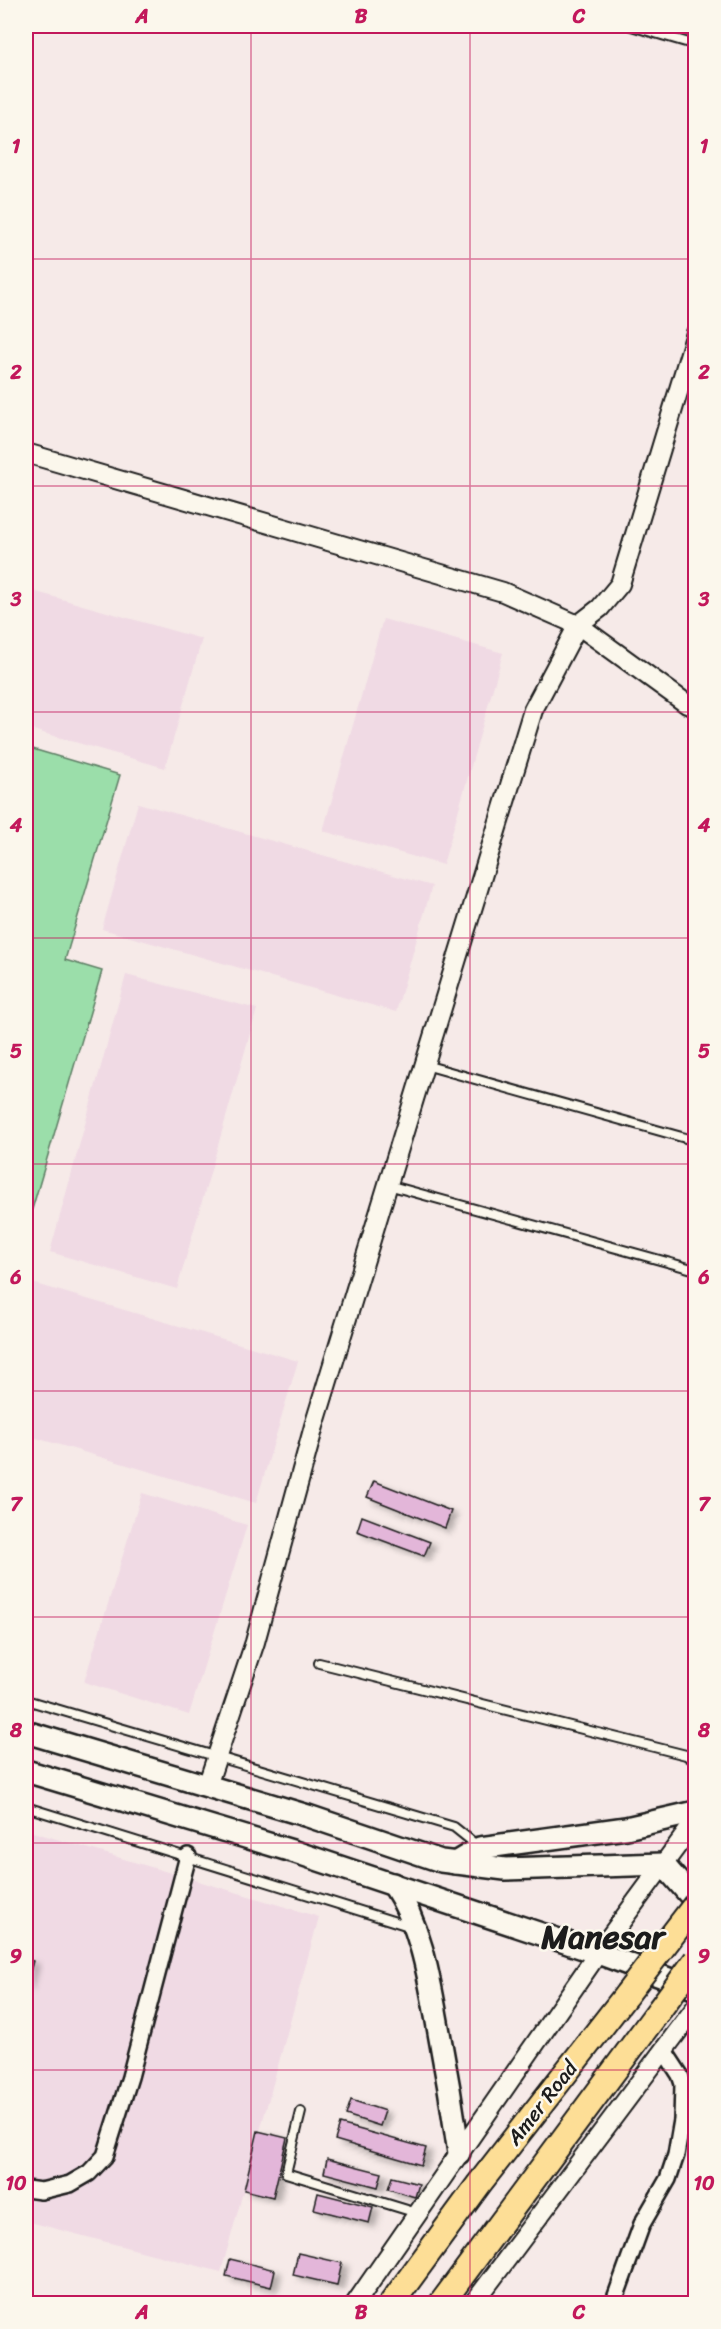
<svg xmlns="http://www.w3.org/2000/svg" width="721" height="2329" viewBox="0 0 721 2329" font-family="Sriracha,sans-serif">
<style>
.built{fill:#f0dae4}
.green{fill:#9bdeaa;stroke:#5c7d63;stroke-width:1.5}
.building{fill:#e3b6d9;stroke:#1c1c1c;stroke-width:1.5;filter:url(#shadow)}
.lines{fill:none;stroke-linecap:round;stroke-linejoin:round}
.service-casing{stroke:#1c1c1c;stroke-width:12}
.minor-casing{stroke:#1c1c1c;stroke-width:20}
.tertiary-casing{stroke:#1c1c1c;stroke-width:22}
.secondary-casing{stroke:#1c1c1c;stroke-width:26}
.trunk-casing{stroke:#1c1c1c;stroke-width:28}
.service{stroke:#fbf7ec;stroke-width:8}
.minor{stroke:#fbf7ec;stroke-width:15}
.tertiary{stroke:#fbf7ec;stroke-width:18}
.secondary{stroke:#fbf7ec;stroke-width:21}
.trunk{stroke:#fdde96;stroke-width:24}
.trunk-bridge-casing{stroke:#1c1c1c;stroke-width:28;stroke-linecap:butt}
.trunk-bridge{stroke:#fdde96;stroke-width:24}
.grid{fill:none;stroke:#c2185b;stroke-width:1.5;stroke-opacity:0.55}
.labels{text-anchor:middle;stroke-width:5;stroke-linejoin:round;paint-order:stroke}
.street-label{font-size:21px;fill:#1c1c1c;stroke:#fbf7ec}
.town-label{font-size:33px;font-weight:bold;fill:#1c1c1c;stroke:#fbf7ec}
.neatline{fill:none;stroke:#c2185b;stroke-width:2}
.grid-label{font-size:20px;text-anchor:middle;font-weight:bold;fill:#c2185b}
</style>
<defs>
<filter id="shadow"><feDropShadow dx="6" dy="4" stdDeviation="3" flood-color="#0004"/></filter>
</defs>
<rect width="100%" height="100%" fill="#f6eae8"/>
<filter id="ink" filterUnits="userSpaceOnUse"><feTurbulence type="fractalNoise" baseFrequency=".0167" numOctaves="2"/><feDisplacementMap in="SourceGraphic" scale="12" xChannelSelector="R" yChannelSelector="G"/><feConvolveMatrix kernelMatrix="1 2 1 2 8 2 1 2 1" color-interpolation-filters="sRGB"/></filter>
<g filter="url(#ink)">
<g class="built">
<path d="M26 589 202 639 165 768 26 728Z"/>
<path d="M383 619 503 653 443 865 323 831Z"/>
<path d="M138 803 432 886 396 1012 102 929Z"/>
<path d="M126 975 257 1009 177 1289 50 1252Z"/>
<path d="M26 1281 298 1361 256 1503 26 1435Z"/>
<path d="M142 1493 247 1525 189 1715 84 1682Z"/>
<path d="M26 1830 319 1917 221 2272 26 2221Z"/>
</g>
<path class="green" d="M26 747 120 775 65 960 102 971 26 1230Z"/>
<g class="building">
<path d="M374 1481 451 1511 445 1528 367 1497Z"/>
<path d="M362 1516 430 1542 424 1556 357 1531Z"/>
<path d="M26 1959 33 1961 26 1987Z"/>
<path d="M351 2100 385 2111 380 2126 346 2115Z"/>
<path d="M340 2124 426 2148 421 2165 335 2140Z"/>
<path d="M258 2131 287 2138 273 2197 244 2190Z"/>
<path d="M327 2159 382 2173 378 2187 324 2173Z"/>
<path d="M392 2177 419 2184 415 2197 388 2189Z"/>
<path d="M318 2193 373 2207 369 2223 314 2209Z"/>
<path d="M298 2253 342 2263 337 2285 293 2275Z"/>
<path d="M230 2259 275 2270 271 2287 226 2276Z"/>
</g>
<g class="lines">
<g class="service-casing">
<g id="service">
<path d="M631 26 696 45"/>
<path d="M425 1065 696 1141"/>
<path d="M388 1185 696 1270"/>
<path d="M319 1663 686 1755 696 1762"/>
<path d="M26 1700 454 1827 479 1847"/>
<path d="M26 1807 412 1927"/>
<path d="M301 2112 286 2173 417 2213"/>
</g>
</g>
<g class="minor-casing">
<g id="minor">
<path d="M26 2189 41 2191 70 2184 89 2173 105 2156 130 2077 188 1856"/>
<path d="M613 2304 642 2224 668 2179 676 2155 682 2120 683 2084 680 2075 663 2049"/>
</g>
</g>
<g class="tertiary-casing">
<g id="tertiary">
<path d="M26 453 503 592 578 625 687 704 696 707"/>
<path d="M207 1786 255 1642 314 1426 533 710 578 625 600 608 620 584 696 333"/>
<path d="M355 2304 598 1953 696 1820"/>
<path d="M473 2304 696 2007"/>
</g>
</g>
<g class="secondary-casing">
<g id="secondary">
<path d="M26 1732 308 1816 441 1861 505 1869 663 1864 696 1902"/>
<path d="M26 1771 292 1851 598 1953 696 1989"/>
<path d="M455 1863 480 1848 626 1828 696 1812"/>
<path d="M393 1884C421 1926 429 1977 438 2027 446 2069 453 2111 459 2153"/>
</g>
</g>
<g class="trunk-casing">
<g id="trunk">
<path d="M391 2304 479 2184 627 1994"/>
<path d="M441 2304 660 2009"/>
</g>
</g>
<use href="#service" class="service"/>
<use href="#minor" class="minor"/>
<use href="#tertiary" class="tertiary"/>
<use href="#secondary" class="secondary"/>
<use href="#trunk" class="trunk"/>
<g class="trunk-bridge-casing">
<g id="trunk-bridge">
<path d="M627 1994 696 1904"/>
<path d="M660 2009 696 1960"/>
</g>
</g>
<use href="#trunk-bridge" class="trunk-bridge"/>
</g>
</g>
<path class="grid" d="M251 26V2304M470 26V2304M26 259H696M26 486H696M26 712H696M26 938H696M26 1164H696M26 1391H696M26 1617H696M26 1843H696M26 2070H696"/>
<g class="labels">
<g class="street-label">
<text transform="translate(542 2103) rotate(-52)" y="7">Amer Road</text>
</g>
<g class="town-label">
<text x="603" y="1948">Manesar</text>
</g>
</g>
<rect width="721" height="2329" fill="none" stroke="#fbf7ec" stroke-width="66"/>
<rect x="33" y="33" width="655" height="2263" class="neatline"/>
<g class="grid-label">
<text x="142" y="23">A</text>
<text x="361" y="23">B</text>
<text x="579" y="23">C</text>
<text x="16" y="153">1</text>
<text x="704" y="153">1</text>
<text x="16" y="379">2</text>
<text x="704" y="379">2</text>
<text x="16" y="606">3</text>
<text x="704" y="606">3</text>
<text x="16" y="832">4</text>
<text x="704" y="832">4</text>
<text x="16" y="1058">5</text>
<text x="704" y="1058">5</text>
<text x="16" y="1284">6</text>
<text x="704" y="1284">6</text>
<text x="16" y="1511">7</text>
<text x="704" y="1511">7</text>
<text x="16" y="1737">8</text>
<text x="704" y="1737">8</text>
<text x="16" y="1963">9</text>
<text x="704" y="1963">9</text>
<text x="16" y="2190">10</text>
<text x="704" y="2190">10</text>
<text x="142" y="2319">A</text>
<text x="361" y="2319">B</text>
<text x="579" y="2319">C</text>
</g>
</svg>
